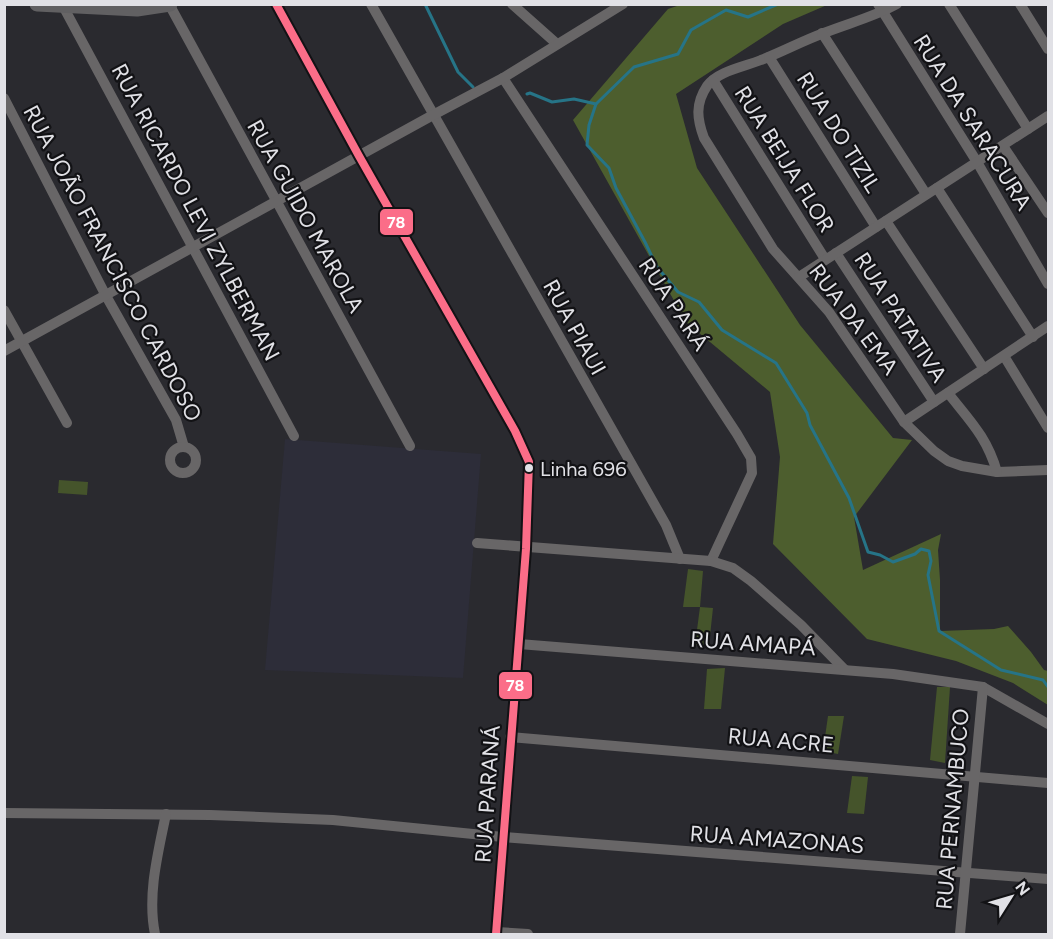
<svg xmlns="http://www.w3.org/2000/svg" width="1053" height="939" viewBox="0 0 1053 939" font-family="Figtree,sans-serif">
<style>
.built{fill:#2d2d39}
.green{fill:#45542b}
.forest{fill:#4d5e2e}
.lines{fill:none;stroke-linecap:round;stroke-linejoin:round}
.stream{stroke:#267487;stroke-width:3}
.street{stroke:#686667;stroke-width:10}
.secondary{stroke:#616062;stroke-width:15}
.bus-1-casing{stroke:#121215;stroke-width:12}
.bus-1{stroke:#fb6d88;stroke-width:8}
.bus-dot{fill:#e1e1e6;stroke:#121215;stroke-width:2}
.labels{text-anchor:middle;stroke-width:4.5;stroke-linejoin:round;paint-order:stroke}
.bus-label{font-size:20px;fill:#e1e1e6;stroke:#121215;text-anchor:start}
.street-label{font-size:22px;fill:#e1e1e6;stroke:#121215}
.line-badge{stroke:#121215;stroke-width:2}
.badge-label{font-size:16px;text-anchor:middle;font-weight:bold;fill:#fff}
</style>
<rect width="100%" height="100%" fill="#2a2a2f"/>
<path class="built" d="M285 439 481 454 463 678 265 670Z"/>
<g class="green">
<path d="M59 480 88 482 87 495 58 493Z"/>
<path d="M688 569 703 571 700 607 713 608 709 645H695L700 607H683Z"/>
<path d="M725 668 721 709H704L707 669Z"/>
<path d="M937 687H950L945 763 930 760Z"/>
<path d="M828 716H844L838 754 823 751Z"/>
<path d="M852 776 868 777 864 814 847 813Z"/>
</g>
<path class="forest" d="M680 5H827L783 24 676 94 697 168 800 325 893 438 912 440 854 517 863 570 941 534 938 550 940 580V631L994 629 1008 626 1031 652 1044 670 1048 671V705L1013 683 956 661 867 639 773 544 780 457 770 392 686 322 573 120 668 9Z"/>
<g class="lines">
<g class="stream">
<path d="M425 4 458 72 473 87"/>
<path d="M527 94 530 93 552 102 574 99 596 104 589 125 587 145 609 168 616 188 645 242 657 267 678 292 699 302 722 330 776 363 807 413 810 425 849 498 868 552 880 555 893 562 915 554 921 549 929 551 931 561 928 575 939 631 1001 670 1043 680 1048 687"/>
<path d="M596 104 634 67 678 54 691 30 726 10 748 17 778 4"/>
</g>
<g class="street">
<path d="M169 4 410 446"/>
<path d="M276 4 359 156 515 431 529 462 526 549 496 934"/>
<path d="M371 4 666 525 680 559"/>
<path d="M512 4 557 44"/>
<path d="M878 4 977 162 1048 284"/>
<path d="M897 4C874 17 849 23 824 33 802 41 782 52 761 60 744 67 718 71 707 86 695 104 697 119 704 138L773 249 829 312 904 422 934 451 948 461 962 466 997 472 1048 470"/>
<path d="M949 4 1028 129"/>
<path d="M1020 4 1048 49"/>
<path d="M63 6 294 436"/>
<path d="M822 33 926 194"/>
<path d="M769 57 876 227"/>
<path d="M503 78 737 434 751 458 752 473 711 561"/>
<path d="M713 80 825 259"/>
<path d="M4 98 105 294 176 420 184 447"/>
<path d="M1003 146 1048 213"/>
<path d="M937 188 1033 337"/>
<path d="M886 221 984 369"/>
<path d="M836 253 934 402"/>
<path d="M799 277 1048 116"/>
<path d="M4 310 67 423"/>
<path d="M4 351 433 115 503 78 623 4"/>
<path d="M1004 356 1048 428"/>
<path d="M948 393C970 421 987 437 997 472"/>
<path d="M904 422 1048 326"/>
<circle cx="183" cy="460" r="13"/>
<path d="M477 543 711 561 733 568 751 581 801 625 845 670"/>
<path d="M519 644 893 674 983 687 1048 724"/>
<path d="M510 737 1048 783"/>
<path d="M4 813 210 815 333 820 503 837 1048 879"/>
<path d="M496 932 528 934"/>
<path d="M155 934C147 895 158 853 166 814"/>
<path d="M960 934 983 687"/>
</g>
<path class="secondary" d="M37 4 137 9 170 4"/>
<g class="bus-1-casing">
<path id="bus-1" d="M276 4 359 156 515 431 529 462 526 549 496 934"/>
</g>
<use href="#bus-1" class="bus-1"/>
</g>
<circle class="bus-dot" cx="529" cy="468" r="5"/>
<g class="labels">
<g class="bus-label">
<text x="540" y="476">Linha 696</text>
</g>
<g class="street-label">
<text transform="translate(973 122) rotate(58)" y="8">RUA DA SARACURA</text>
<text transform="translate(839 132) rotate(58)" y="8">RUA DO TIZIL</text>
<text transform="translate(785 159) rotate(58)" y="8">RUA BEIJA FLOR</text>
<text transform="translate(196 212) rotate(62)" y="8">RUA RICARDO LEVI ZYLBERMAN</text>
<text transform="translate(306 216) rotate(61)" y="8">RUA GUIDO MAROLA</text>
<text transform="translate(113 263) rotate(62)" y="8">RUA JOÃO FRANCISCO CARDOSO</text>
<text transform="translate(674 304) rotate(56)" y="8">RUA PARÁ</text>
<text transform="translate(901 317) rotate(57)" y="8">RUA PATATIVA</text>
<text transform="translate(854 319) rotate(53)" y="8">RUA DA EMA</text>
<text transform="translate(575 327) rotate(61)" y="8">RUA PIAUI</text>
<text transform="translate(753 643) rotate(4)" y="8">RUA AMAPÁ</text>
<text transform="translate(781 740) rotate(5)" y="8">RUA ACRE</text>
<text transform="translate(487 794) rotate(-86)" y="8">RUA PARANÁ</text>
<text transform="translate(952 809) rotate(-85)" y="8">RUA PERNAMBUCO</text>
<text transform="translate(777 839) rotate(4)" y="8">RUA AMAZONAS</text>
</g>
</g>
<g class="line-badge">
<rect x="379" y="208" width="35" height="28" rx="6" fill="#fb6d88"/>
<rect x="498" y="671" width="35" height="29" rx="6" fill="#fb6d88"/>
</g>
<g class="badge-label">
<text x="396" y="228">78</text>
<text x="515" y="691">78</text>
</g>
<rect width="1053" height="939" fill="none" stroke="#e1e1e6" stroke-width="12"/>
<g transform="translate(1011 897) rotate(53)" stroke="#121215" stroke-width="4.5" paint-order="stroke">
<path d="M0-4.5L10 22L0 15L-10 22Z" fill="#e1e1e6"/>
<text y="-9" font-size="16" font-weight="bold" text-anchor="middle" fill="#e1e1e6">N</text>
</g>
</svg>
